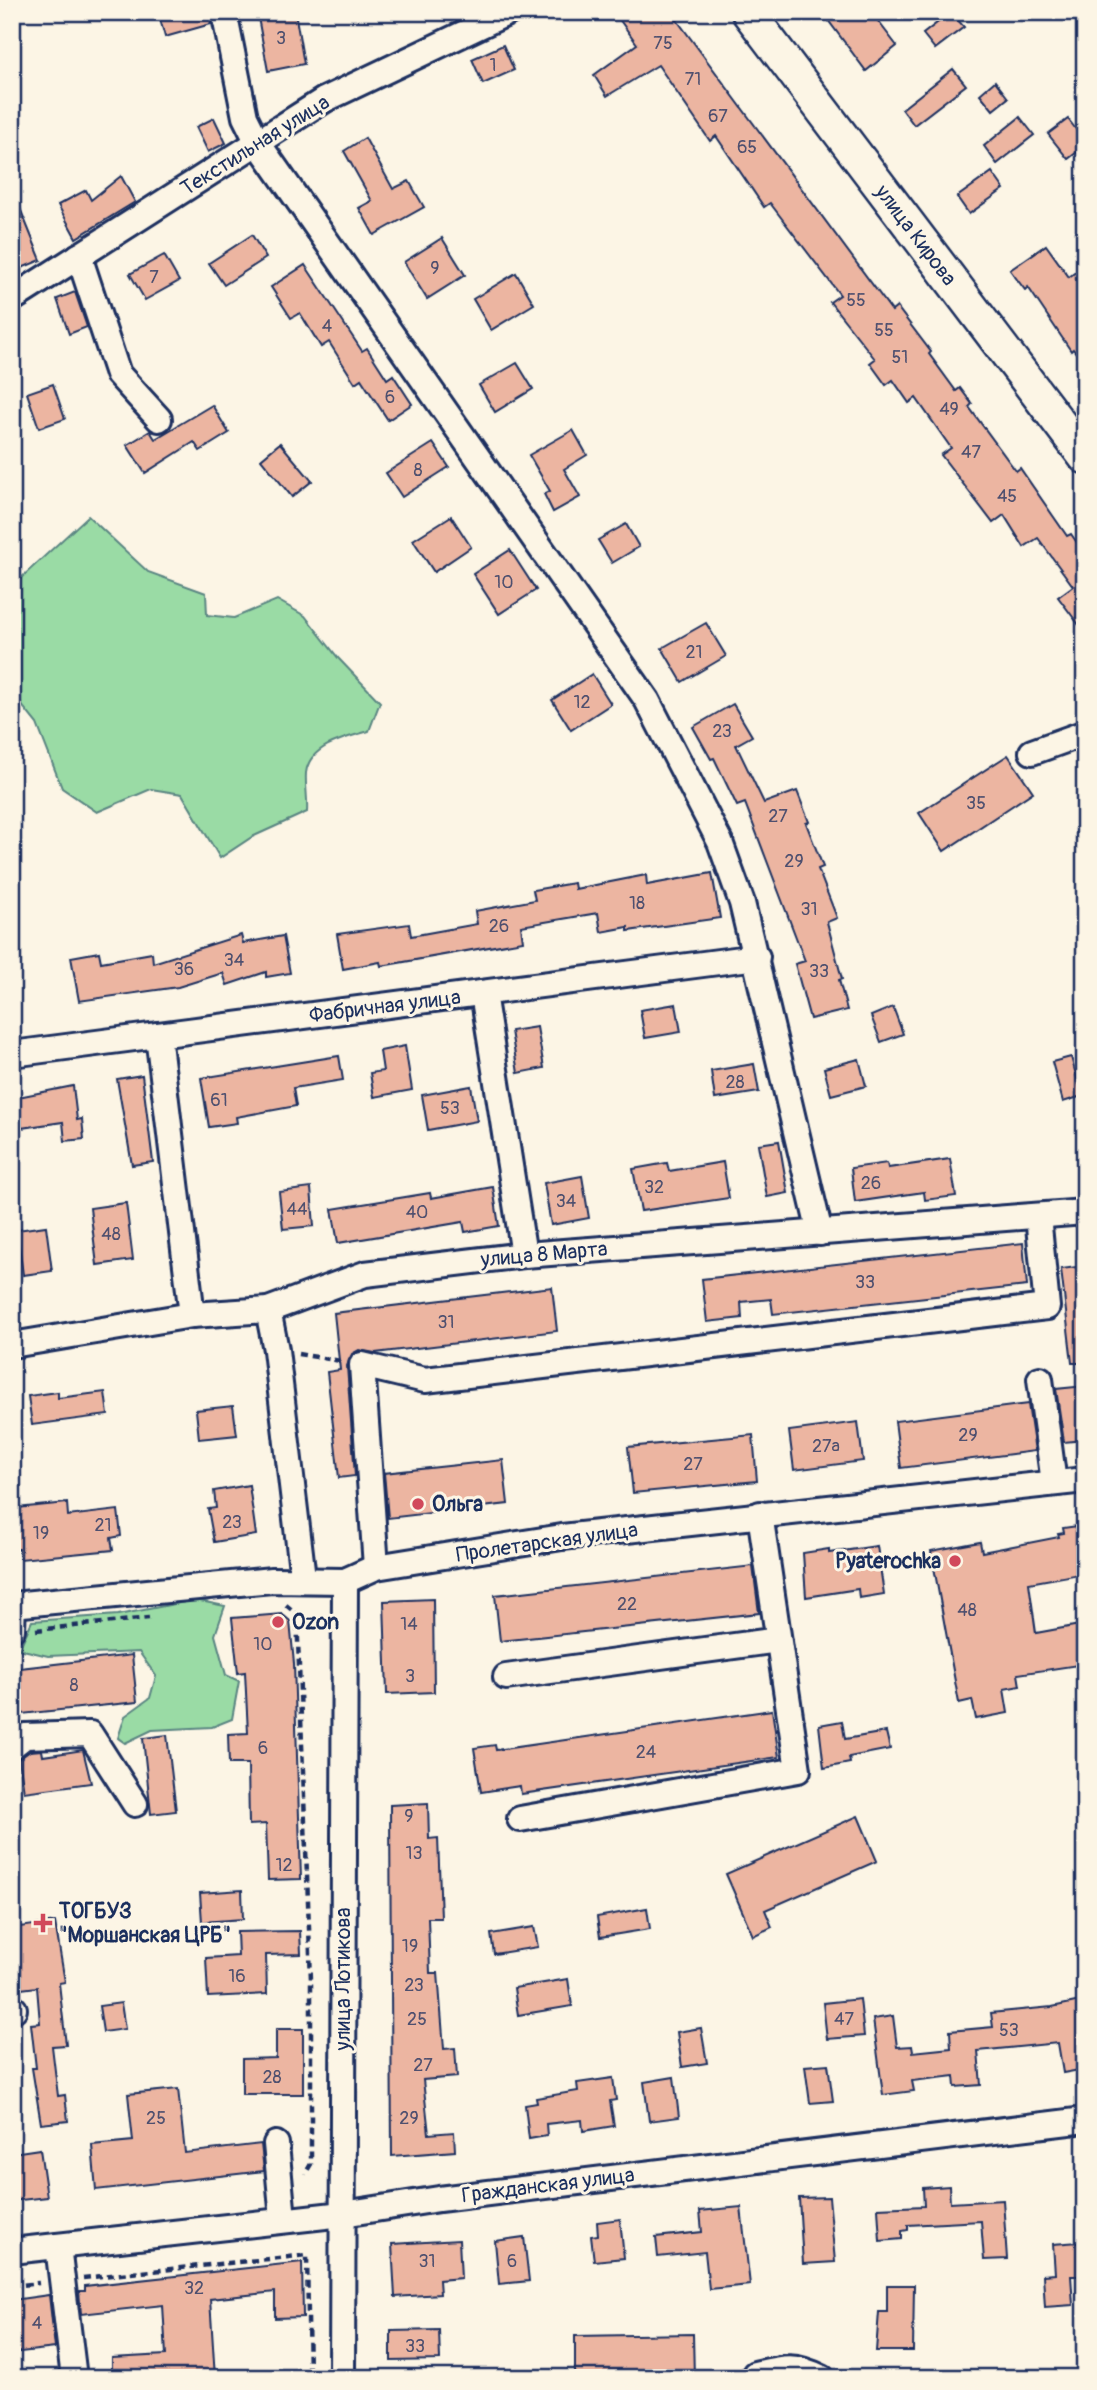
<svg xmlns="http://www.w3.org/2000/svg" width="1097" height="2390" viewBox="0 0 1097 2390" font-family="Pangolin,sans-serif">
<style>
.green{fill:#9adba5;stroke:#5a8582;stroke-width:2}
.building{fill:#ecb5a1;stroke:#1b2f5e;stroke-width:2}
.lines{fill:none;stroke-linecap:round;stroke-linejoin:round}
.minor-casing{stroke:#1b2f5e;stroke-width:30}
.major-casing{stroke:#1b2f5e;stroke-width:37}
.path{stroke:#1b2f5e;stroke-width:4.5;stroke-dasharray:7 5;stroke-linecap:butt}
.minor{stroke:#fcf5e5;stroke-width:24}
.major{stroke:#fcf5e5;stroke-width:32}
.poi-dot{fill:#d1495b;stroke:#fcf5e5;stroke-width:2.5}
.labels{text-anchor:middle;stroke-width:6;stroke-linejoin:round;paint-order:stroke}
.number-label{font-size:18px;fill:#4f506f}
.street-label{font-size:21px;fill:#1b2f5e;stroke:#fcf5e5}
.poi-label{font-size:21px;font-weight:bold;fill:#1b2f5e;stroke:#fcf5e5;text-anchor:start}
</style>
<rect width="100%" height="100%" fill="#fcf5e5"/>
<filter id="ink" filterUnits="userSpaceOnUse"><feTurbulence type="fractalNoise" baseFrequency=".0143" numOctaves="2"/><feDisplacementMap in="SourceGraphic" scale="14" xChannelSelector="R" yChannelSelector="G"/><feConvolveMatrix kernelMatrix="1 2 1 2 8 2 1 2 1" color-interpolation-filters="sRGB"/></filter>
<g filter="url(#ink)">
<g class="green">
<path d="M88 516 148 572 206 593 207 615 234 618 277 600 305 616 339 659 380 702 369 731C348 737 309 745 306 773 305 785 308 799 307 812L252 837 220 858 182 794 151 789 97 812 62 788 37 724 12 693V572L20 579Z"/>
<path d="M195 1600 225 1606 215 1635 226 1675 239 1681 232 1719 212 1727 152 1730 125 1743 118 1738 125 1716 150 1698 156 1676 139 1652 48 1656 19 1649 32 1621 118 1615Z"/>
</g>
<g class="building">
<path d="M158 12H209L211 24 165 37Z"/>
<path d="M257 12H295L304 64 268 71Z"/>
<path d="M614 12H671L892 311 897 307 931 352 929 354 956 391 960 388 972 404 969 407 1016 471 1020 468 1067 536 1071 534 1085 554V633L1058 597 1073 586 1038 538 1024 547 1004 515 993 523 941 455 951 448 916 398 909 403 893 380 886 385 870 363 875 359 830 302 840 295 770 203 764 207 716 136 710 141 658 65 607 96 594 75 637 44Z"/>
<path d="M822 12H871L897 46 866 71Z"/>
<path d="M951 12 964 27 935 49 923 34Z"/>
<path d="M503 45 514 70 483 84 472 59Z"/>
<path d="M953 69 966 85 914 125 902 109Z"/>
<path d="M995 81 1008 98 993 110 980 94Z"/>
<path d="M1020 117 1034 135 997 164 984 146Z"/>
<path d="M214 118 226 143 208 152 196 127Z"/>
<path d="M1068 119 1085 141V146L1068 159 1048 134Z"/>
<path d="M365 138 393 189 409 181 424 207 374 235 359 208 372 201 344 151Z"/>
<path d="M992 172 1004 189 969 214 957 197Z"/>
<path d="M121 176 135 202 76 238 58 205 86 190 91 200Z"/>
<path d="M13 191 41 260 12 272V192Z"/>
<path d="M252 235 266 258 224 285 209 263Z"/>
<path d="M442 238 465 275 427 299 404 262Z"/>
<path d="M1046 245 1069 277 1077 271 1085 281V365L1073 349 1071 351 1028 287 1025 290 1010 270Z"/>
<path d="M164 255 179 281 145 300 130 274Z"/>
<path d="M305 265 362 351 367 348 387 379 393 375 412 404 388 420 361 379 355 383 329 342 321 347 300 313 291 318 271 287Z"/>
<path d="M516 273 534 304 491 330 473 299Z"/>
<path d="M75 292 87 327 69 334 57 299Z"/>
<path d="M517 363 533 389 495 412 479 385Z"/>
<path d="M53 384 65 419 39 428 27 393Z"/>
<path d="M212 405 229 433 200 451 194 442 145 473 127 445 150 431 155 439Z"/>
<path d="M573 430 587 455 564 469 580 497 553 512 544 494 550 491 529 455Z"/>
<path d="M280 443 312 481 292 497 261 459Z"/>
<path d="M433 443 449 467 402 497 386 473Z"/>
<path d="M451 516 471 547 434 572 413 540Z"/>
<path d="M626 524 639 547 612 563 598 540Z"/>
<path d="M510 550 536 590 499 614 473 574Z"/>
<path d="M706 623 726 656 682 682 662 648Z"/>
<path d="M592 674 611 704 571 730 552 700Z"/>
<path d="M733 704 752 736 736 745 764 803 797 791 809 822 806 823 823 867 818 869 837 918 827 922 842 979 839 980 847 1010 810 1019 795 964 805 961 745 803 737 806 714 758 711 759 693 727Z"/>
<path d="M1008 755 1033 792 944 851 919 813Z"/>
<path d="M712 873 720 918 628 931V927L601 932 598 913 521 926 523 941 381 966 380 962 343 969 337 934 409 924 411 936 477 924 475 911 535 900 533 890 574 883 575 889 646 875 647 885Z"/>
<path d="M241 935 243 943 283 936 290 973 266 977V972L227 985 223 973 178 987 79 1001 71 957 99 952 101 962 152 953 153 963Z"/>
<path d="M676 1004 681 1032 645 1038 640 1010Z"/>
<path d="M893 1007 903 1034 881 1042 871 1016Z"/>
<path d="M537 1027 544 1068 518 1073 511 1031Z"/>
<path d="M405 1046 412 1090 374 1097 370 1073 383 1071 380 1051Z"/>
<path d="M339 1056 343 1080 293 1088 296 1106 236 1117 237 1123 209 1127 201 1078Z"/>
<path d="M1071 1057 1082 1096 1063 1102 1052 1062Z"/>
<path d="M859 1059 866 1086 831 1095 824 1068Z"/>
<path d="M754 1064 759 1092 715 1099 711 1071Z"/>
<path d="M142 1075 153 1162 132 1165 117 1079Z"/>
<path d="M73 1086 77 1120 82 1119 84 1139 65 1141 63 1122 21 1128 18 1097Z"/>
<path d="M471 1086 477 1121 428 1130 422 1095Z"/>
<path d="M779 1141 788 1193 767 1197 758 1144Z"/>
<path d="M950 1159 956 1196 925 1200 924 1192 855 1202 851 1168 887 1163 888 1168Z"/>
<path d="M723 1162 729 1198 641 1211 633 1169 667 1163 669 1171Z"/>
<path d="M582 1176 589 1218 551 1225 544 1183Z"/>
<path d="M493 1187 499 1226 465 1232 463 1222 338 1243 332 1209 430 1193 431 1198Z"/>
<path d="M311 1188 314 1226 283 1229 279 1192Z"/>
<path d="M126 1203 133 1260 97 1265 90 1208Z"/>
<path d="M46 1226 52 1271 23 1275 17 1230Z"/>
<path d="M1023 1243 1027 1286 773 1314 771 1299 741 1302 742 1318 707 1322 702 1279Z"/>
<path d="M1085 1266V1363H1072L1061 1269Z"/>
<path d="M552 1287 557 1331 375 1353 359 1350 352 1354 347 1366 355 1476 339 1478 327 1372 340 1370 334 1313Z"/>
<path d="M1085 1386V1440L1064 1442 1056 1389Z"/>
<path d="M58 1392V1398L105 1392 108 1415 32 1425 28 1396Z"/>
<path d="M1028 1404 1035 1451 901 1468 895 1421Z"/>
<path d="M233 1406 237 1435 199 1439 196 1410Z"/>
<path d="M858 1422 863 1461 794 1470 789 1431Z"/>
<path d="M753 1435 757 1481 633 1493 628 1447Z"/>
<path d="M503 1460 508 1504 388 1518 384 1473Z"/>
<path d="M249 1485 256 1535 214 1542 208 1509 216 1508 214 1491Z"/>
<path d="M67 1503 68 1516 118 1510 121 1536 111 1538 113 1550 20 1559 19 1549H12V1518L18 1517 17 1508Z"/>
<path d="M1085 1525V1573L1029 1583 1036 1633 1085 1624V1664L1018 1674 1020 1686 1004 1689 1008 1713 976 1719 972 1700 959 1703 931 1551 980 1542 982 1552 1059 1537 1058 1534 1064 1533 1063 1528Z"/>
<path d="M877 1546 884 1594 859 1598 858 1589 806 1597 803 1553 829 1549V1553Z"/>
<path d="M753 1566 759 1613 500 1641 495 1595Z"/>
<path d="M433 1599 434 1692 387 1694 384 1601Z"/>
<path d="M282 1614 290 1621 294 1664 301 1879 268 1880 266 1824 249 1825 248 1764H229L228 1734 248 1733 245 1672 238 1673 232 1618Z"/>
<path d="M132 1655 137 1702 12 1715V1669Z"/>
<path d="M772 1710 779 1757 521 1794 520 1786 481 1792 474 1748 495 1745 496 1750Z"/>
<path d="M842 1721 845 1739 886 1732 890 1749 849 1757 850 1763 824 1768 819 1725Z"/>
<path d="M167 1735 176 1811 151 1814 143 1738Z"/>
<path d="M42 1750 43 1756 83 1750 91 1783 24 1792 19 1759 30 1751Z"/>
<path d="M428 1803 429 1839 438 1838 441 1918H428L430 1973H438L444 2049 455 2048 457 2077 423 2080 429 2134 454 2132 455 2151 392 2156 390 1805Z"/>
<path d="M858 1816 877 1861 765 1910 772 1927 753 1936 726 1874Z"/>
<path d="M242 1890 243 1919 202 1922 200 1893Z"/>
<path d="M647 1908 650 1929 600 1937 597 1917Z"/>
<path d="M55 1922 65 1982 59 1983 66 2045 52 2046 58 2096 65 2095 68 2121 41 2124 32 2068H36L31 2024 40 2023 37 1987 12 1990V1928Z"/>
<path d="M534 1927 538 1947 494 1954 491 1934Z"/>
<path d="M300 1931 301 1954 266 1955 267 1994 208 1997 206 1958 238 1956 237 1932Z"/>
<path d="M568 1979 572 2006 518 2015 514 1988Z"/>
<path d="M860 1999 864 2036 827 2039 823 2003Z"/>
<path d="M1085 2000V2069L1063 2073 1058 2043 978 2051 981 2085 955 2087 954 2076 912 2081 914 2091 883 2095 873 2019 893 2016 897 2047 912 2046 913 2052 951 2048 950 2031 993 2027 991 2013 1052 2007Z"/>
<path d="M121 2003 125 2029 103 2032 99 2006Z"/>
<path d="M701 2028 707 2063 682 2067 677 2032Z"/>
<path d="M276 2029H303V2094H242V2059L276 2058Z"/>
<path d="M828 2064 833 2101 810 2103 805 2066Z"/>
<path d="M674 2077 679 2117 649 2121 644 2082Z"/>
<path d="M613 2078 616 2100 610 2101 614 2126 583 2131 582 2120 546 2124 547 2136 529 2139 525 2105 537 2103 536 2098 578 2091 577 2083Z"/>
<path d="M178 2089 185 2153 261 2144 264 2171 96 2190 92 2145 133 2141 128 2094Z"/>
<path d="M40 2149 47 2197 12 2201V2153Z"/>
<path d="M949 2186 950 2203 1003 2200 1007 2259 984 2260 981 2221 908 2225V2230L902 2231V2239L880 2241 878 2208 924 2206 923 2188Z"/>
<path d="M829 2197 835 2262 803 2264 799 2198Z"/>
<path d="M741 2207 750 2285 709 2289 705 2252 658 2257 656 2237 702 2232 700 2211Z"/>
<path d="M620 2219 624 2258 594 2261 591 2236 598 2235 597 2222Z"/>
<path d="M524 2237 529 2281 499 2284 495 2241Z"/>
<path d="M459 2240 461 2278 439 2280 440 2294 395 2297 392 2244Z"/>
<path d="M1079 2242 1081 2276H1071L1073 2305 1045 2307 1043 2275 1055 2274 1053 2244Z"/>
<path d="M302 2262 303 2317 275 2318V2292L210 2299 215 2378H112V2358L166 2355 163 2305 81 2314 79 2291H85V2286Z"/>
<path d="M887 2285H914L913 2351H876L879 2312H887Z"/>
<path d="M49 2295 55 2348 12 2353V2300Z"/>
<path d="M439 2330 440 2360 391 2361V2331Z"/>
<path d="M693 2334 694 2378H575V2336Z"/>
</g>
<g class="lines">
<g class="minor-casing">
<g id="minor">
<path d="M224 12 245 117 258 143 647 700 720 842 742 903 820 1233"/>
<path d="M79 256 118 374 159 419"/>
<path d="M12 299 324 100 509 12"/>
<path d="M1032 752 1085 733"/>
<path d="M483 993 524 1255"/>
<path d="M158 1035 192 1315"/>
<path d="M12 1054 757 957"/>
<path d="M268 1310 276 1350 303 1578"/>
<path d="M12 1345 192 1315 268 1310 365 1274 524 1255 1085 1212"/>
<path d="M1040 1379 1054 1483"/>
<path d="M376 1567 362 1365 425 1380 1047 1307 1038 1216"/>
<path d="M12 1605 272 1580 345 1581 376 1567 562 1537 1085 1480"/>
<path d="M12 1629 13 1605"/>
<path d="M506 1677 778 1640"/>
<path d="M12 1746 25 1736 90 1734 135 1804"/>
<path d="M520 1819 798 1770 760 1514"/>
<path d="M12 2009H14"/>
<path d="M276 2144 283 2219"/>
<path d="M58 2246 74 2378"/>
<path d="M12 2251 343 2214 439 2199 1085 2120"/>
<path d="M755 2374C784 2367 795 2364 822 2378"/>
<path d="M342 2378 345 1581"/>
</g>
</g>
<g class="major-casing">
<path id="major" d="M748 12 1085 457"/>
</g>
<g class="path">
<path d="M298 1354 341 1361"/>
<path d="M286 1605 297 1614 311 1980V2164L305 2174"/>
<path d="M36 1630 149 1618"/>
<path d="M83 2278 307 2255 309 2378"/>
<path d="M12 2286 39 2283"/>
</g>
<use href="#minor" class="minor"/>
<use href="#major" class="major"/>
</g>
</g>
<g class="poi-dot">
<circle cx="418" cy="1504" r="7"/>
<circle cx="955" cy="1561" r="7"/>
<circle cx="278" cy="1622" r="7"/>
<path d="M39.5 1912.5h7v7h7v7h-7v7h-7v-7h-7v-7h7z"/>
</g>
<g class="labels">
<g class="number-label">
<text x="281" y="44">3</text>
<text x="663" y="49">75</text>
<text x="493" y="71">1</text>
<text x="693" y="85">71</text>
<text x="718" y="122">67</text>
<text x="747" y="153">65</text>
<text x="435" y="274">9</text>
<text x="154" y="283">7</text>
<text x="856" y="306">55</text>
<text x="327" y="332">4</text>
<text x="884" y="336">55</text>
<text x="900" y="363">51</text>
<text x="390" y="403">6</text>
<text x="949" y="415">49</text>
<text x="971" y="458">47</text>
<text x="418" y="476">8</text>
<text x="1007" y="502">45</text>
<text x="504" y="588">10</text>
<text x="694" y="658">21</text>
<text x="582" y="708">12</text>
<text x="722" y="737">23</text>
<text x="976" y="809">35</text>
<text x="778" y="822">27</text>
<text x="794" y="867">29</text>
<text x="637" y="909">18</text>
<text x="809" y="915">31</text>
<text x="499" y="932">26</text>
<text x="234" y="966">34</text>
<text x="184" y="975">36</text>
<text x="819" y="977">33</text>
<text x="735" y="1088">28</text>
<text x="219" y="1106">61</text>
<text x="450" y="1114">53</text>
<text x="871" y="1189">26</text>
<text x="654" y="1193">32</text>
<text x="566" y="1207">34</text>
<text x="297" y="1215">44</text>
<text x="417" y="1218">40</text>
<text x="111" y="1240">48</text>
<text x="865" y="1288">33</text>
<text x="446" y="1328">31</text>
<text x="968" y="1441">29</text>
<text x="826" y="1452">27а</text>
<text x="693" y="1470">27</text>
<text x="232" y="1528">23</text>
<text x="103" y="1531">21</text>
<text x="41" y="1539">19</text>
<text x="627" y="1610">22</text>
<text x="967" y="1616">48</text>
<text x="409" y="1630">14</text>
<text x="263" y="1650">10</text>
<text x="410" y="1682">3</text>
<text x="74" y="1691">8</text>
<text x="263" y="1754">6</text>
<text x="646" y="1758">24</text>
<text x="409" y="1822">9</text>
<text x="414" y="1859">13</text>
<text x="284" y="1871">12</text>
<text x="410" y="1952">19</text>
<text x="237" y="1982">16</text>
<text x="414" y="1991">23</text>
<text x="417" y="2025">25</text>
<text x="844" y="2025">47</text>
<text x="1009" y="2036">53</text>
<text x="423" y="2071">27</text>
<text x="272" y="2083">28</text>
<text x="156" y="2124">25</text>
<text x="409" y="2124">29</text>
<text x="427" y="2267">31</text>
<text x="512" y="2267">6</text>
<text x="194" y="2294">32</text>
<text x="37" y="2329">4</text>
<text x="415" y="2352">33</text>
</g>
<g class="street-label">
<text transform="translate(255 145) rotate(-32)" y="7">Текстильная улица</text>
<text transform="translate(916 235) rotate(53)" y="7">улица Кирова</text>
<text transform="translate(385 1006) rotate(-7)" y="7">Фабричная улица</text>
<text transform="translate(544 1254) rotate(-5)" y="7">улица 8 Марта</text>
<text transform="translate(547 1542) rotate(-8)" y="7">Пролетарская улица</text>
<text transform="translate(343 1979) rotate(-90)" y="7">улица Лотикова</text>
<text transform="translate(548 2185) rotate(-7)" y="7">Гражданская улица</text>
</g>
<g class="poi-label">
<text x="432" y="1511">Ольга</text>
<text x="941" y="1568" text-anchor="end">Pyaterochka</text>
<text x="292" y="1629">Ozon</text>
<text x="59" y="1918">ТОГБУЗ<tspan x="59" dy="24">"Моршанская ЦРБ"</tspan></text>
</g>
</g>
<rect width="1097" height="2390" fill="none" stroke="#fcf5e5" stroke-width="42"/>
<rect x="21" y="21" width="1055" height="2348" fill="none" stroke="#1b2f5e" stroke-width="2.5" filter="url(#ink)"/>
</svg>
